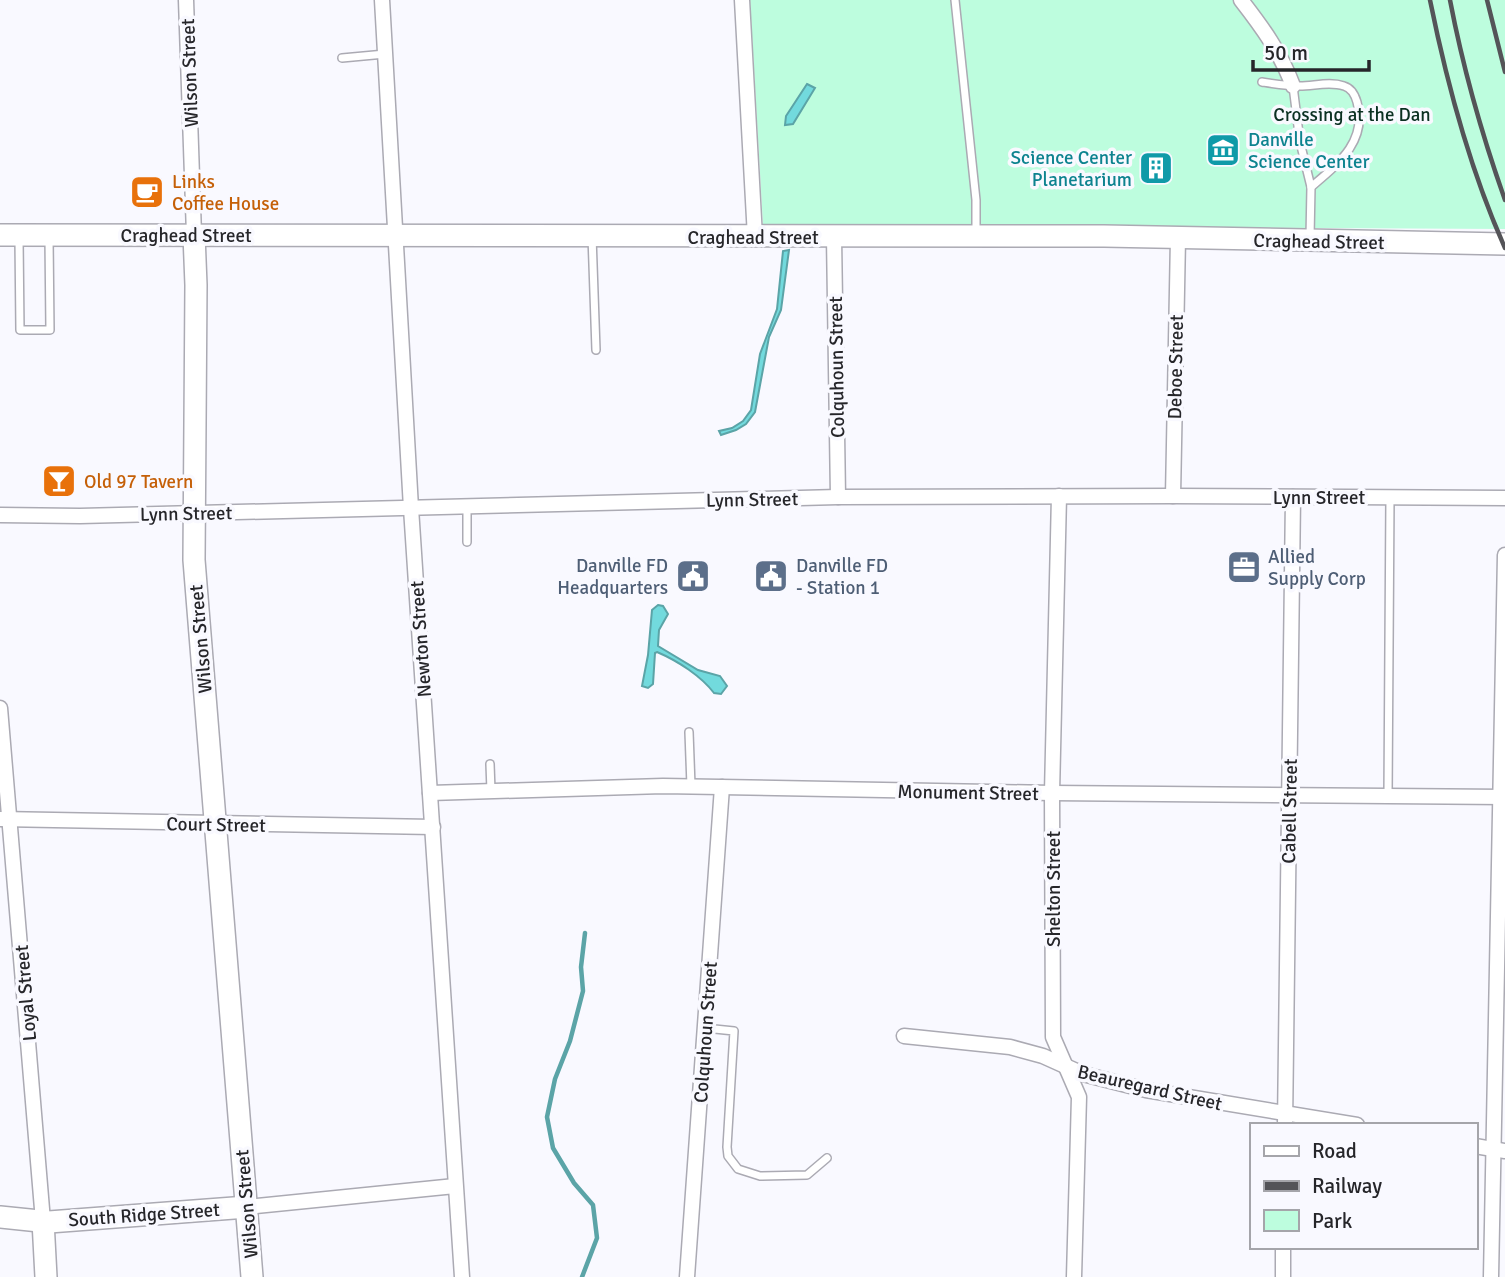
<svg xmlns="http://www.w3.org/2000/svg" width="1505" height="1277" viewBox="0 0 1505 1277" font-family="Signika,sans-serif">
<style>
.green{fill:#bdfdde}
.water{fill:#72dadd;stroke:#5ba4a7;stroke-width:2}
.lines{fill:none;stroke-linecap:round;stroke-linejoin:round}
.stream{stroke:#5ba4a7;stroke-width:4.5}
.lane-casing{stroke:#abaab3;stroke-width:10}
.street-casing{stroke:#abaab3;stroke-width:17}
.secondary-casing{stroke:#abaab3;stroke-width:24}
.lane{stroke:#fff;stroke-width:7}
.street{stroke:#fff;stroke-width:14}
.secondary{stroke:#fff;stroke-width:21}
.rail{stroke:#545458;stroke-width:4.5}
.labels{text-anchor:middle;stroke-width:7;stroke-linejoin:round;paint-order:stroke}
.street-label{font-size:19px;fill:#26262a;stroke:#f9f9ff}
.park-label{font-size:19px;fill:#0b3122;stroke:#f9f9ff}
.culture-label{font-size:19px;fill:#0d838f;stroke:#f9f9ff;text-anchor:start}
.food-label{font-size:19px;fill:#c56008;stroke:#f9f9ff;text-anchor:start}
.service-label{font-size:19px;fill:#4e5e75;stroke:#f9f9ff;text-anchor:start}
</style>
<rect width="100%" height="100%" fill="#f9f9ff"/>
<path class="green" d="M750 0H1505V229L763 225Z"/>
<g class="water">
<path d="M807 84 815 88 793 124 785 125 786 116Z"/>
<path d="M789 250 781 310 769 337 755 412 746 424 736 430 721 435 719 431 732 428 743 421 751 410 760 354 777 309 783 251Z"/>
<path d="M658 605 663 606 668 614 659 630 658 646 698 670 720 676 727 686 721 694 714 693C701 676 678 661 657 652L655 653 653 684 648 688 642 686 648 655 652 610Z"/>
</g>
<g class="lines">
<path class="stream" d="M582 1277 597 1238 593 1205 574 1183 553 1148 547 1117 555 1079 570 1041 583 991 581 967 585 933"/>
<g class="lane-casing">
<g id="lane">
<path d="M955 0 976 200V233"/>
<path d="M342 58 385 54"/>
<path d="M1262 82C1275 84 1287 86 1300 86 1314 86 1330 81 1344 86 1351 88 1355 95 1357 102 1368 141 1338 164 1311 187"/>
<path d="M1293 86 1300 142 1311 187 1310 237"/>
<path d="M592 236 596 350"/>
<path d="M19 239 20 330H50L49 238"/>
<path d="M467 506V542"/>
<path d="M689 732 691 786"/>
<path d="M490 764 491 791"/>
<path d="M1388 796 1390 497"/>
<path d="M705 1028 734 1031 727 1147 728 1156 738 1169 760 1176 807 1175 827 1158"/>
</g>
</g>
<g class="street-casing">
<g id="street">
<path d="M186 0 194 235"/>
<path d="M382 0 411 508 462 1277"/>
<path d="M742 0 755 237"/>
<path d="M1241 0C1262 27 1281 53 1293 86"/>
<path d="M834 237 838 497"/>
<path d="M1059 496 1052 793 1053 1037 1079 1097 1074 1277"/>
<path d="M1173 496 1178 238"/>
<path d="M0 515 80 516 838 497 1173 496 1505 498"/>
<path d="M0 708 43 1221"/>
<path d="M430 793 663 786 1052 793 1505 797"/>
<path d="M0 819 433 827"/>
<path d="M904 1036 1010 1047 1043 1056 1083 1074 1146 1090 1357 1125"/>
<path d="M1285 1125 1293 497"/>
<path d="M1475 1146 1505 1151"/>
<path d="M247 1207 455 1186"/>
<path d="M687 1277 722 787"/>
<path d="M1283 1277V1247"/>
<path d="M1491 1277 1505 555"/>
</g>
</g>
<g class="secondary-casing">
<g id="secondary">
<path d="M0 235 1104 236 1505 244"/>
<path d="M194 235 196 285 194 560 252 1277"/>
<path d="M0 1217 49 1222 247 1207"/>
<path d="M43 1221 46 1277"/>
</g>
</g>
<use href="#lane" class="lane"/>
<use href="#street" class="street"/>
<use href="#secondary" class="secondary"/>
<g class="rail">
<path d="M1430 0C1447 84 1470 170 1505 248"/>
<path d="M1450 0C1463 68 1482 135 1505 200"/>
<path d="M1487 0 1505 72"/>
</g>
</g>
<defs>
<g id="museum-square" transform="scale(1.75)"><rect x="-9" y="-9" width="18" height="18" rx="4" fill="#0f9aa8" stroke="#f9f9ff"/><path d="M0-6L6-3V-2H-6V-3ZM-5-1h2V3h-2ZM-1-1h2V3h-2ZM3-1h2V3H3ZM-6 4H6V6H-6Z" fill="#fff"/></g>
<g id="building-square" transform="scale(1.75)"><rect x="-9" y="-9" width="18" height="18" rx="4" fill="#0f9aa8" stroke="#f9f9ff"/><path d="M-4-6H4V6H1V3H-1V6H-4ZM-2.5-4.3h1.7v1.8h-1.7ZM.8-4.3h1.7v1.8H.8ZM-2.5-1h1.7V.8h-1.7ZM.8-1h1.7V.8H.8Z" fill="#fff"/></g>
<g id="cafe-square" transform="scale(1.75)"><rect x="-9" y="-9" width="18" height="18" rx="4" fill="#e8710a" stroke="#f9f9ff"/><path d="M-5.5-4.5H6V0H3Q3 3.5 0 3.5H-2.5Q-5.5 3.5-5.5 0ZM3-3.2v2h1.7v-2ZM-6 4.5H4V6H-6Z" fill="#fff"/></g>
<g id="bar-square" transform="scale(1.75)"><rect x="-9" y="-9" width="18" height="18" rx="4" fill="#e8710a" stroke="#f9f9ff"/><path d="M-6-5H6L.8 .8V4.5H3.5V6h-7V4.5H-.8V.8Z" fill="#fff"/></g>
<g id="office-square" transform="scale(1.75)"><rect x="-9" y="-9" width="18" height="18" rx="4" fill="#5c6f8a" stroke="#f9f9ff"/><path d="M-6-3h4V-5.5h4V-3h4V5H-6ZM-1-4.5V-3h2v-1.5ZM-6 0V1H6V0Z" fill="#fff"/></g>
<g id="civic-square" transform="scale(1.75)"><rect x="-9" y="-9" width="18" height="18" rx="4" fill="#5c6f8a" stroke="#f9f9ff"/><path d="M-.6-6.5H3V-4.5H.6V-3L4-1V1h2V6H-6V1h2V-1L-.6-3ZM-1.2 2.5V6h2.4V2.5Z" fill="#fff"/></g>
</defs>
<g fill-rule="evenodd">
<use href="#museum-square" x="1223" y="150"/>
<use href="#building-square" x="1156" y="168"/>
<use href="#cafe-square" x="147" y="192"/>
<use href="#bar-square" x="59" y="481"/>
<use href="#office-square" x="1244" y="567"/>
<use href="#civic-square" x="693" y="576"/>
<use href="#civic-square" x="771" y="576"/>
</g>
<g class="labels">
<g class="street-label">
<text transform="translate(189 73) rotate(-92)" y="7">Wilson Street</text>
<text x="186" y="242">Craghead Street</text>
<text x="753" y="244">Craghead Street</text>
<text transform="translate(1319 241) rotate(1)" y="7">Craghead Street</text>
<text transform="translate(836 367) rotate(-91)" y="7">Colquhoun Street</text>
<text transform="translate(1175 367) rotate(-89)" y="7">Deboe Street</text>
<text x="1319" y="504">Lynn Street</text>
<text transform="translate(752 499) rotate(-1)" y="7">Lynn Street</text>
<text transform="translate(186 513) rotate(-1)" y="7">Lynn Street</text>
<text transform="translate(200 639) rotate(-95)" y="7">Wilson Street</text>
<text transform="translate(420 639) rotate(-94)" y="7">Newton Street</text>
<text transform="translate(968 792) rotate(1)" y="7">Monument Street</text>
<text transform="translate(1289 811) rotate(-89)" y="7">Cabell Street</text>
<text transform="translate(216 824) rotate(1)" y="7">Court Street</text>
<text transform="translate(1053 889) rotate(-90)" y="7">Shelton Street</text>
<text transform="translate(25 993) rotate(-95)" y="7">Loyal Street</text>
<text transform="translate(705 1032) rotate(-86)" y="7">Colquhoun Street</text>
<text transform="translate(1150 1087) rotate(13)" y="7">Beauregard Street</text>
<text transform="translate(246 1204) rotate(-95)" y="7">Wilson Street</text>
<text transform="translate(144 1214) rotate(-4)" y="7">South Ridge Street</text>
</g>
<g class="park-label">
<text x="1352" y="121">Crossing at the Dan</text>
</g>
<g class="culture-label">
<text x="1248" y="146">Danville<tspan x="1248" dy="22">Science Center</tspan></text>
<text x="1132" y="164" text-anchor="end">Science Center<tspan x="1132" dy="22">Planetarium</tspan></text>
</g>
<g class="food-label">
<text x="172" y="188">Links<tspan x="172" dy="22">Coffee House</tspan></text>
<text x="84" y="488">Old 97 Tavern</text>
</g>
<g class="service-label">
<text x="1268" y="563">Allied<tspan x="1268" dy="22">Supply Corp</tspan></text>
<text x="668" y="572" text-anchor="end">Danville FD<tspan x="668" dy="22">Headquarters</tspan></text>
<text x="796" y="572">Danville FD<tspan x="796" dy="22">- Station 1</tspan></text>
</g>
</g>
<rect x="1250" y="1123" width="228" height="126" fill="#f9f9ff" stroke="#a5a5aa" stroke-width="2"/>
<rect x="1264" y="1146" width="35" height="10" fill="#ffffff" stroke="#a5a5aa" stroke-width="2"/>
<text x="1312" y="1158" font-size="21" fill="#26262a">Road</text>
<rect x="1264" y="1181" width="35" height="10" fill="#545458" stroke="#a5a5aa" stroke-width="2"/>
<text x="1312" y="1193" font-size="21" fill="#26262a">Railway</text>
<rect x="1264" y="1210" width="35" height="21" fill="#bdfdde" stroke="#a5a5aa" stroke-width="2"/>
<text x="1312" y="1228" font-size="21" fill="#26262a">Park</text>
<path d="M1253 60v10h116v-10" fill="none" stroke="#26262a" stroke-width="3.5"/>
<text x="1264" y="60" font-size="21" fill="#26262a" stroke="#f9f9ff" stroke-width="5" paint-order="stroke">50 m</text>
</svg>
